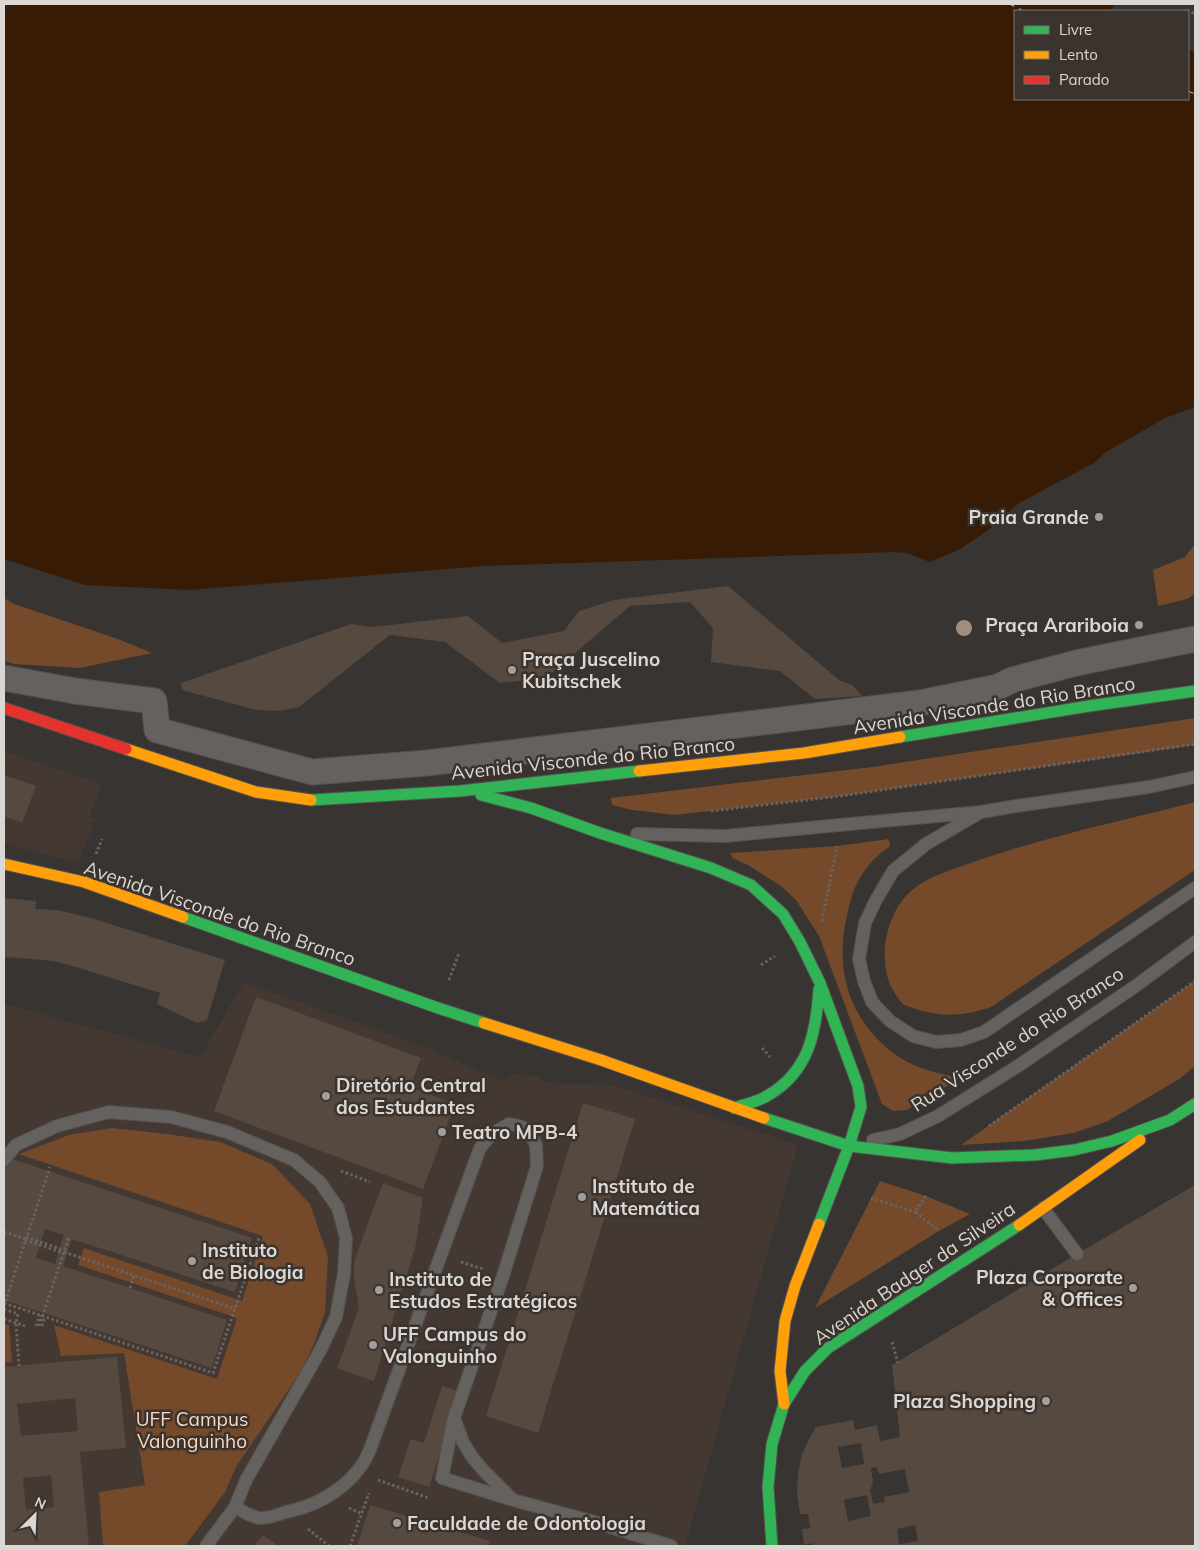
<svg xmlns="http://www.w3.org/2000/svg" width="1199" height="1550" viewBox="0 0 1199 1550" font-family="Mulish,sans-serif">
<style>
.built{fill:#443932}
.green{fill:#744a2b}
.water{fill:#371b05;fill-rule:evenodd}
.pier{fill:#373431}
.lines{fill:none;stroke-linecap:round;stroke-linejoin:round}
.ferry{stroke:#f9b381;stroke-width:1;stroke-dasharray:6 5;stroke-linecap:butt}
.building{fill:#564940;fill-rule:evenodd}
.lane-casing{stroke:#54514e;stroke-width:14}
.street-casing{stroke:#54514e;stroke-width:27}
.fast-casing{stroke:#54514e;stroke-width:13}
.slow-casing{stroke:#54514e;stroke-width:13}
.jam-casing{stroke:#54514e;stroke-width:13}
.path{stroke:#686463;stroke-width:3;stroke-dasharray:2.5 2.5;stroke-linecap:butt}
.lane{stroke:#64615f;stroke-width:12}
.street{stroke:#64615f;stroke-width:25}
.fast{stroke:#30b455;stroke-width:11}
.slow{stroke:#ff9f0a;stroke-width:11}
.jam{stroke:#e5322d;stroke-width:11}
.tree{fill:#a28e7f}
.poi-dot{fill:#a29e9b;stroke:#3a332e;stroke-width:2}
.labels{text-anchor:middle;stroke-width:5;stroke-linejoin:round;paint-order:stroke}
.poi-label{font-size:19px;font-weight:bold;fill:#dbd7d4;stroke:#3a332e;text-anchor:start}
.street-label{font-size:19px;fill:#dbd7d4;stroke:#3a332e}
.park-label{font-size:19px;fill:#fad7be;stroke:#3a332e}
</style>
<rect width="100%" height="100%" fill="#373431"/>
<g class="built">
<path d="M4 751 102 784 89 817 96 818 78 863 4 843Z"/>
<path d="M244 982 425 1047 502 1081 516 1074 535 1076 548 1083 613 1085 798 1145 685 1546H4V1004L200 1057Z"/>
</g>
<g class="green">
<path d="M1195 544V594L1187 599 1158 606 1153 570 1185 557Z"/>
<path d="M4 598 14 604 118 639 152 653 80 668 14 664 4 661Z"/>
<path d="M1195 718V745L841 796 675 815 632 810 612 805 611 798 872 767Z"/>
<path d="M1195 802V870L991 1007C965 1016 939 1018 913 1008 910 1007 905 1006 903 1004 900 1002 898 997 896 995 875 966 885 913 911 891 928 876 952 870 973 862 1045 837 1121 821 1195 802Z"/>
<path d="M889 839 890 846C879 854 870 862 863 873 854 886 850 901 847 916 835 965 847 1014 887 1048 909 1067 932 1072 960 1078L907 1110 893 1111 882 1104 819 936 796 900 781 886 748 865 732 858 731 853 837 846Z"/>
<path d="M1195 981V1066L1181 1078 1108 1121 1074 1133 1024 1141 961 1145Z"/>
<path d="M112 1128 167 1134 220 1142 272 1164 310 1204 328 1257 325 1312 314 1344 300 1373 237 1465 225 1492 185 1546H103L99 1492 145 1485 124 1353 61 1356 54 1325 217 1379 237 1318 78 1265 84 1248 242 1301 263 1236 19 1154 69 1135Z"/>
<path d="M880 1181 926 1196 970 1214 939 1231 815 1308Z"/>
<path d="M4 1324 9 1325 12 1362 4 1363Z"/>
</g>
<path class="water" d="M4 4H1195V407L1165 418 1106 452 1094 463 1019 503 987 531 960 549 930 562 907 553 894 552 483 566 190 590 85 585 4 559ZM1015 11H1188V99H1015Z"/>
<path class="pier" d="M1115 4H1189L1195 7V53L1188 49V11H1111Z"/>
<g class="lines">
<g class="ferry">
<path d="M1009 4 1024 11"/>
<path d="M1188 91 1195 94"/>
</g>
</g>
<g class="building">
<path d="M728 586 839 680 852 685 862 696 815 699 780 671 711 662 713 628 690 602 630 606 546 678 500 683 445 642 390 635 299 707 279 711 256 710 182 690 181 683 351 624 372 627 468 616 502 643 564 631 579 611 614 600Z"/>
<path d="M4 775 36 786 22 823 4 816Z"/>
<path d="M4 898 36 901 35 909 57 910 91 918 225 960 207 1020 197 1023 157 1004 160 993 76 967 54 961 4 957Z"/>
<path d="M256 997 421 1058 410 1087 455 1104 423 1189 214 1111Z"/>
<path d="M583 1103 635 1119 538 1433 486 1416Z"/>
<path d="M9 1158 252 1238 235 1292 72 1239 63 1266 227 1320 212 1368 4 1300V1173ZM45 1229 64 1235 55 1264 36 1258Z"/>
<path d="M383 1183 423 1198 415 1248 374 1381 337 1368 359 1308 354 1278V1265L356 1256Z"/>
<path d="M1195 1185V1546H812V1543L804 1545 802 1529 810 1528 808 1514H800L797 1493 798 1473 802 1455 808 1441 816 1427 853 1420 855 1430 877 1425 880 1441 900 1437 892 1365 1077 1254ZM861 1443 864 1464 842 1468 838 1447ZM877 1467 879 1474 905 1469 909 1492 884 1497 885 1502 873 1504 870 1489 873 1484 871 1468ZM867 1495 871 1516 848 1521 844 1500ZM915 1525 918 1541 899 1544 897 1529Z"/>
<path d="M117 1357 126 1448 80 1452 89 1546H4V1367ZM75 1398 78 1431 21 1436 17 1404ZM51 1475 54 1507 26 1510 23 1478Z"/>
<path d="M442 1386 460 1392 429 1487 398 1477 411 1439 424 1443Z"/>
<path d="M370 1505 490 1541 488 1546H357Z"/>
<path d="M263 1535 278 1546H254Z"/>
</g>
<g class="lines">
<g class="lane-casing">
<g id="lane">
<path d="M981 812 926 844 893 871 876 900 865 923 859 959 864 981 872 1002 890 1021 913 1036 936 1042 961 1040 984 1032 1195 888"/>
<path d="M637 834 725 836 839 825 981 812 1016 806 1149 787 1195 777"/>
<path d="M873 1140 900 1134 938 1116 1018 1066 1137 985 1195 942"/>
<path d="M4 1160 16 1145 57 1126 109 1112 171 1117 227 1132 294 1160 320 1182 338 1208 346 1238 344 1274 336 1317 321 1349 246 1480 235 1507 206 1546"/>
<path d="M1043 1208 1077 1254"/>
<path d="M454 1418 442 1478 510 1499"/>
<path d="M235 1507C242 1511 251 1517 260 1518 269 1518 278 1515 286 1512 293 1510 299 1509 305 1507 332 1497 358 1478 369 1452L480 1148 492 1134 509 1124 519 1126 526 1129 533 1139 536 1145 537 1166 503 1276 454 1418 463 1442 472 1457 484 1471 513 1500 591 1521 671 1546"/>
</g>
</g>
<g class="street-casing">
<path id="street" d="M4 678 75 691 154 701 157 730 312 772 427 763 920 703 998 687 1012 680 1076 663 1195 639"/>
</g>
<g class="fast-casing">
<g id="fast">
<path d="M900 737 1089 706 1195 691"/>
<path d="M481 795 531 808 600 833 711 868 751 885 783 914 800 942 820 983 858 1086 861 1107 849 1146 819 1224"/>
<path d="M311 800 460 791 639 771"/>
<path d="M183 917 438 1008 484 1023"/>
<path d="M734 1108C745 1104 757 1102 767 1096 809 1072 816 1033 819 989"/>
<path d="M764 1118 849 1146 952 1158 1035 1155 1074 1150 1112 1141 1170 1120 1195 1104"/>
<path d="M772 1546 768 1487 772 1444 784 1404 805 1371 828 1348 1019 1225"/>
</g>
</g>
<g class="slow-casing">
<g id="slow">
<path d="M126 749 256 792 311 800"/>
<path d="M639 771 804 753 900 737"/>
<path d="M4 864 84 882 183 917"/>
<path d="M484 1023 601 1060 764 1118"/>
<path d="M1019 1225 1140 1140"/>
<path d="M784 1404 780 1371 785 1321 795 1286 819 1224"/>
</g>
</g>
<g class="jam-casing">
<path id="jam" d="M4 708 126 749"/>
</g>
<g class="path">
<path d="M1187 10 1195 14"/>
<path d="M711 811 841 796 1195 744"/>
<path d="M96 854 102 839"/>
<path d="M822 921 837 846"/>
<path d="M761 965 775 956"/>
<path d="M449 980 459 953"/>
<path d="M762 1048 770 1057"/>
<path d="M989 1126 1195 981"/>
<path d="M341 1171 370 1182"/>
<path d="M926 1196 915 1212 939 1231"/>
<path d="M871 1198 915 1212"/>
<path d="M4 1232 26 1239"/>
<path d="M26 1237 64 1250"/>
<path d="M25 1240 63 1253"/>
<path d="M64 1252 235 1309"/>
<path d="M461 1262 483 1269"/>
<path d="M130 1288 134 1275"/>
<path d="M4 1303 213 1373 259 1238"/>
<path d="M4 1306 50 1167"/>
<path d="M4 1309 18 1314 16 1323 19 1366"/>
<path d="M4 1319 25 1326"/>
<path d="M36 1326 40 1315"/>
<path d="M39 1326 69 1237"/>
<path d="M42 1326 45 1317"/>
<path d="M892 1342 898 1363"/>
<path d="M378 1480 429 1498"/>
<path d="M349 1508 362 1514"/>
<path d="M308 1529 329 1546"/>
<path d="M350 1546 369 1493"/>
</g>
<use href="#lane" class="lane"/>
<use href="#street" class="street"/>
<use href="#fast" class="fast"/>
<use href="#slow" class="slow"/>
<use href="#jam" class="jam"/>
</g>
<circle class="tree" cx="964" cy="628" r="8"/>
<g class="poi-dot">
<circle cx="1099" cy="517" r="5"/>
<circle cx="1139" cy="625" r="5"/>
<circle cx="512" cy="670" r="5"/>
<circle cx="326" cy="1096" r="5"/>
<circle cx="442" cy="1132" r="5"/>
<circle cx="582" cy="1197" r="5"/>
<circle cx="192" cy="1261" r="5"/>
<circle cx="1133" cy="1288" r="5"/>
<circle cx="379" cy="1290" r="5"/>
<circle cx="373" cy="1345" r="5"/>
<circle cx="1046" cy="1401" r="5"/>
<circle cx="397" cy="1523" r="5"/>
</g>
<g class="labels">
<g class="poi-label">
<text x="1089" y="524" text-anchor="end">Praia Grande</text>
<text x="1129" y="632" text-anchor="end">Praça Arariboia</text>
<text x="522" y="666">Praça Juscelino<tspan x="522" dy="22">Kubitschek</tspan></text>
<text x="336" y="1092">Diretório Central<tspan x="336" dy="22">dos Estudantes</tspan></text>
<text x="452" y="1139">Teatro MPB-4</text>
<text x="592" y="1193">Instituto de<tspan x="592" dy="22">Matemática</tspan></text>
<text x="202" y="1257">Instituto<tspan x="202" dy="22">de Biologia</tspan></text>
<text x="1123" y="1284" text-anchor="end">Plaza Corporate<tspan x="1123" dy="22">&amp; Offices</tspan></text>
<text x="389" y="1286">Instituto de<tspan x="389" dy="22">Estudos Estratégicos</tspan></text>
<text x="383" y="1341">UFF Campus do<tspan x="383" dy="22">Valonguinho</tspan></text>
<text x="1036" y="1408" text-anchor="end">Plaza Shopping</text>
<text x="407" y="1530">Faculdade de Odontologia</text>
</g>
<g class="street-label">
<text transform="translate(994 705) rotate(-9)" y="7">Avenida Visconde do Rio Branco</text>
<text transform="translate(593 758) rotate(-6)" y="7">Avenida Visconde do Rio Branco</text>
<text transform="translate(220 913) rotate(19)" y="7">Avenida Visconde do Rio Branco</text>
<text transform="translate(1017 1039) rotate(-33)" y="7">Rua Visconde do Rio Branco</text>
<text transform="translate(914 1273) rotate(-34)" y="7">Avenida Badger da Silveira</text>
</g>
<g class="park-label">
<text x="192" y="1426">UFF Campus<tspan x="192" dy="22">Valonguinho</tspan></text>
</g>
</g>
<rect width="1199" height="1550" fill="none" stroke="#dbd7d4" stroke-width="10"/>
<rect x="1014" y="10" width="175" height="90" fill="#3a332e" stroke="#7a7570"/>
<rect x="1024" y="26" width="25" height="8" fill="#30b455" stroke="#7a7570"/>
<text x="1059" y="35" font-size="15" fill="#dbd7d4">Livre</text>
<rect x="1024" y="51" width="25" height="8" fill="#ff9f0a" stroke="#7a7570"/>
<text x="1059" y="60" font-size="15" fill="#dbd7d4">Lento</text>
<rect x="1024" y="76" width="25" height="8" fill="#e5322d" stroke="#7a7570"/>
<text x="1059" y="85" font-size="15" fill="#dbd7d4">Parado</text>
<g transform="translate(35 1515) rotate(24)" stroke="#3a332e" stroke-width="4" paint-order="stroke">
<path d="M0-4L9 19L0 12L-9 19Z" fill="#dbd7d4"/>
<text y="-8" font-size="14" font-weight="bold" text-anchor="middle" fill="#dbd7d4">N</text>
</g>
</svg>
